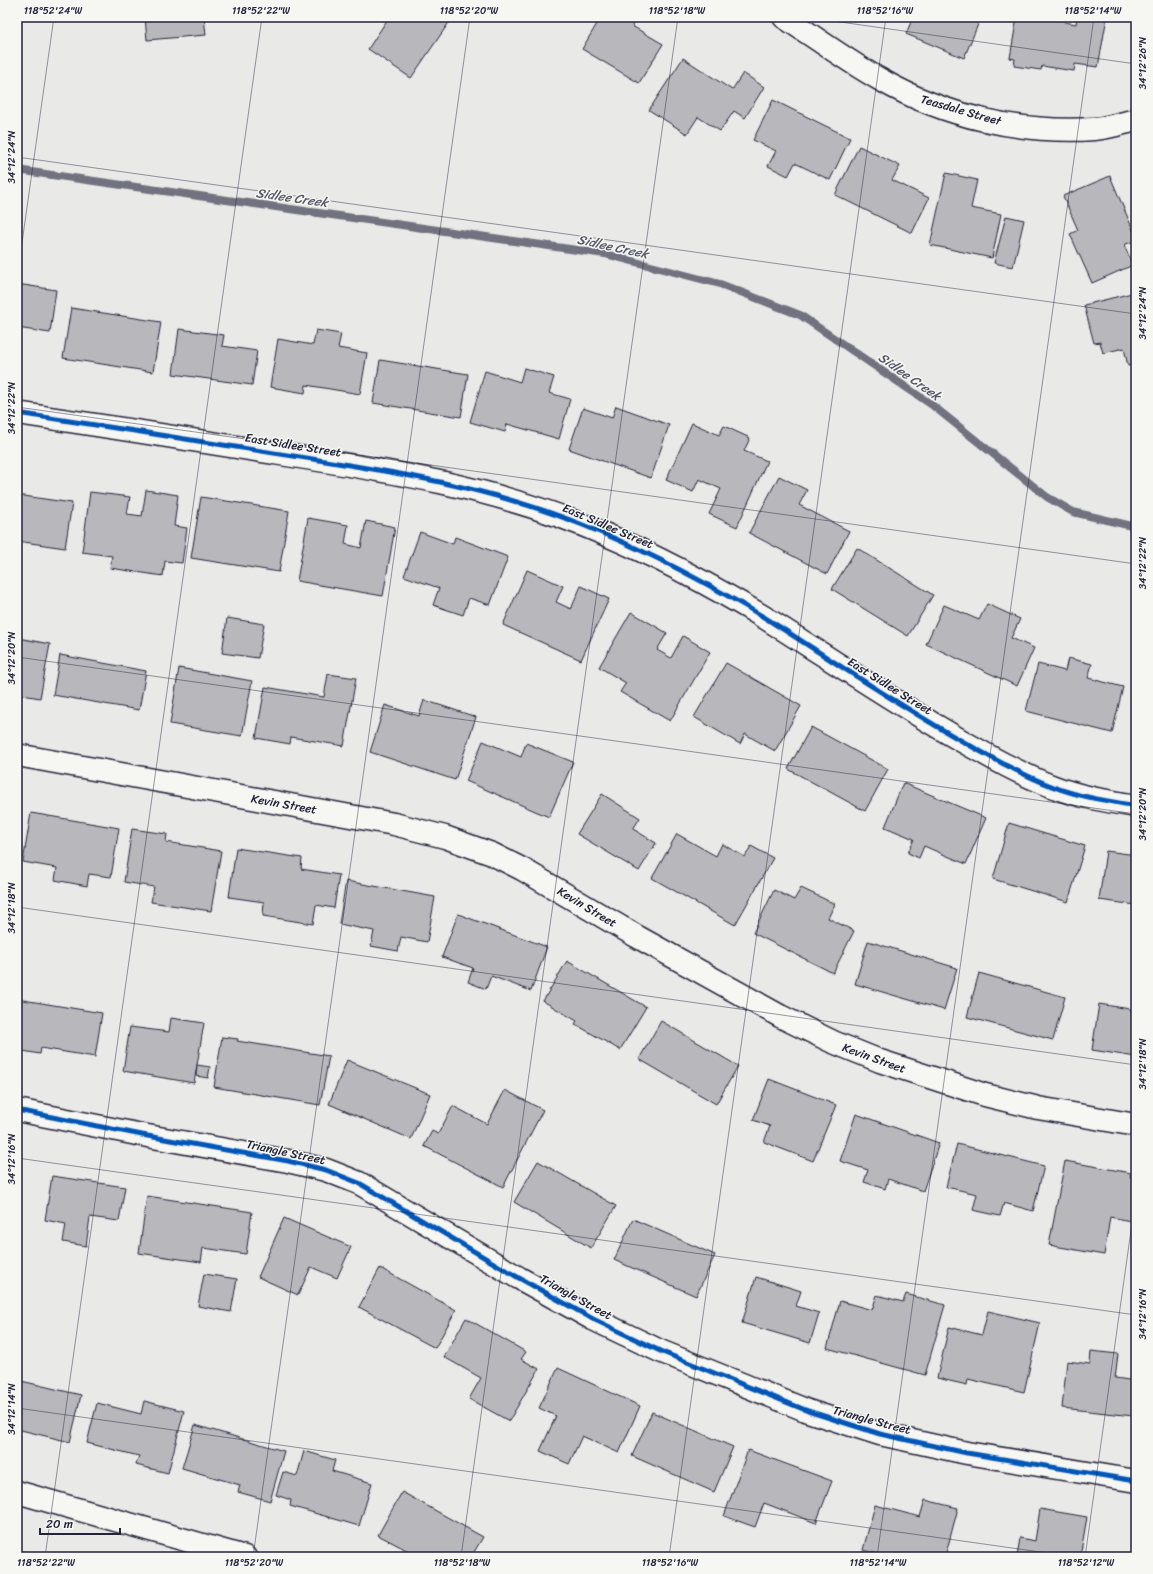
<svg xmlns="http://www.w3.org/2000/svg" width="1153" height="1574" viewBox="0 0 1153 1574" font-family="Sriracha,sans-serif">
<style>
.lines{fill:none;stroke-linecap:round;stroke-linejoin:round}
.stream{stroke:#71717f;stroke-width:8}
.building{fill:#b8b8bc;stroke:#22223b}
.minor-casing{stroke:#22223b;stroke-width:25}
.minor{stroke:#f6f6f2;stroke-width:22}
.cycleway-casing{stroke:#f6f6f2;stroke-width:8}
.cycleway{stroke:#0057b8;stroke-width:5}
.ticks{fill:none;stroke:#22223b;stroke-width:1;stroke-opacity:0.45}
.labels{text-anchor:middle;stroke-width:3;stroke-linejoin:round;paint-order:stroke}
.street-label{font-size:12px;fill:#22223b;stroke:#f6f6f2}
.water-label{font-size:13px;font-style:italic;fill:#565668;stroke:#f6f6f2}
.neatline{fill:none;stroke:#22223b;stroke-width:1.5}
.ticks-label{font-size:10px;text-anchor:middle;fill:#22223b}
</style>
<rect width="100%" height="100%" fill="#e9e9e7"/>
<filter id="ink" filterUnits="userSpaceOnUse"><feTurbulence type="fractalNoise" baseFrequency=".025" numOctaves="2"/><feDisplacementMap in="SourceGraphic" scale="8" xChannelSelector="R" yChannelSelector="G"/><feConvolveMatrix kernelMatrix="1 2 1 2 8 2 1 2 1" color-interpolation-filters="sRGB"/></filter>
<g filter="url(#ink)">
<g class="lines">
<path class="stream" d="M17 170 605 254 720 284 800 315 932 405 1047 497 1073 512 1136 527"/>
</g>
<g class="building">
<path d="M145 17H204L206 35 147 40Z"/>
<path d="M389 17H444L450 21 411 78 368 49Z"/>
<path d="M601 17H638L632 26 663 44 639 83 582 49Z"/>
<path d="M913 17H981L964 58 906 34Z"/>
<path d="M1017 17H1065L1064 22 1076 24 1077 17H1107L1098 67 1075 64 1074 71 1042 66 1041 70 1014 66 1015 59 1010 58Z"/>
<path d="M683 58 732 90 743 73 764 87 745 118 734 111 720 131 698 117 687 134 649 110Z"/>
<path d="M773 100 850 138 830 180 795 163 788 176 768 166 776 151 753 140Z"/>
<path d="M859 146 900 166 892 180 929 198 912 233 835 195Z"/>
<path d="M946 173 977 180 971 208 1001 214 992 258 930 245Z"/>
<path d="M1110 176 1136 237V240L1124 245 1133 265 1092 283 1070 234 1078 230 1063 196Z"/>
<path d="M1006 216 1024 220 1013 267 994 263Z"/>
<path d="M17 284 56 290 50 333 17 328Z"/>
<path d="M1136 292V364L1128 366 1124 348 1103 353 1100 342 1094 343 1084 305Z"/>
<path d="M71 308 161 322 153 372 63 358Z"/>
<path d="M179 329 224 335 222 346 257 351 252 385 173 374Z"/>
<path d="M316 330 341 334 338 348 367 353 360 394 306 385 305 393 270 387 278 339 313 345Z"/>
<path d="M380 360 468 374 461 417 373 403Z"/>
<path d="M524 368 554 377 549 393 570 399 559 439 507 424 505 432 470 422 485 371 520 382Z"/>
<path d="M616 406 669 425 651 478 569 449 583 408 612 418Z"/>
<path d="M692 423 719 435 724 426 750 438 744 451 767 461 737 527 709 514 721 489 699 479 693 492 666 480Z"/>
<path d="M779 476 807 490 799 505 849 531 827 574 749 533Z"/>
<path d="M146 490 178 495 174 526 187 528 182 563 165 561 163 576 110 568 112 556 82 552 90 492 130 497 127 514 142 516Z"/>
<path d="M17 495 72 503 65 548 17 541Z"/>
<path d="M201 497 289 511 279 572 191 558Z"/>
<path d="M308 518 348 525 345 544 361 548 366 521 395 527 383 596 297 581Z"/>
<path d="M420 532 453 544 455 537 508 557 490 605 469 598 463 615 433 605 439 588 404 576Z"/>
<path d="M857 548 933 595 908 636 832 589Z"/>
<path d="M527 570 563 586 556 602 571 609 581 586 609 599 581 660 503 625Z"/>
<path d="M987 604 1020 619 1011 638 1034 648 1017 686 926 644 944 605 979 620Z"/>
<path d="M631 612 667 633 657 650 671 658 683 636 710 652 670 721 620 692 626 683 599 667Z"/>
<path d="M227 618 264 624 258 658 222 653Z"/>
<path d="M18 638 50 644 40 698 17 694Z"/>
<path d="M60 655 146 671 139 710 53 695Z"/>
<path d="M1068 658 1092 664 1088 678 1123 687 1112 733 1026 711 1038 664 1065 671Z"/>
<path d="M726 663 801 706 775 751 745 734 740 744 694 717Z"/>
<path d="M179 668 252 681 242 736 170 724Z"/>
<path d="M328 674 356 678 344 746 291 737 290 744 256 738 265 687 324 697Z"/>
<path d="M424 700 476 717 455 780 370 752 385 705 419 716Z"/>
<path d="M811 727 888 769 865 811 788 769Z"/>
<path d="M483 741 521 757 526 743 573 762 549 817 466 781Z"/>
<path d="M903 783 986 818 966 864 924 846 919 858 908 853 914 839 885 827Z"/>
<path d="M602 794 640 818 633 829 656 843 639 871 577 834Z"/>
<path d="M31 813 119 828 111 877 89 874 87 886 55 880 57 868 23 862Z"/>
<path d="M1009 823 1085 846 1068 902 993 879Z"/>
<path d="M132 829 167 834 166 842 221 851 211 911 151 902 154 887 124 882Z"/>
<path d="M677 834 716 856 722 844 745 857 751 846 773 858 735 925 652 878Z"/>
<path d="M236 848 302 858 301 869 339 875 334 908 316 905 313 924 263 916 264 902 229 897Z"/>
<path d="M1106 851 1136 855V905L1099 900Z"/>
<path d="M346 881 435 897 427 942 401 937 398 951 371 946 374 931 339 924Z"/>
<path d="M801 888 835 904 828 918 854 931 833 973 753 933 774 890 794 900Z"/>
<path d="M458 914 547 947 531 991 491 976 486 989 468 982 473 968 442 957Z"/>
<path d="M868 941 957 968 944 1010 855 984Z"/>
<path d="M567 961 646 1007 620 1050 575 1024 577 1021 543 1001Z"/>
<path d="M979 973 1065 997 1053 1040 967 1017Z"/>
<path d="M17 999 102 1013 95 1057 41 1048 40 1054 17 1050Z"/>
<path d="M1099 1004 1136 1010V1057L1092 1050Z"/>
<path d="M171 1018 204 1023 194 1083 123 1071 130 1027 169 1032Z"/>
<path d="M661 1021 738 1066 716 1104 639 1059Z"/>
<path d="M222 1037 238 1039 237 1041 329 1056 320 1105 214 1087Z"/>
<path d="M347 1060 430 1094 411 1139 329 1104Z"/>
<path d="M197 1065 210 1067 208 1078 196 1076Z"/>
<path d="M769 1079 836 1105 813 1161 764 1142 770 1126 753 1120Z"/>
<path d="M505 1090 543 1110 503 1187 424 1146 432 1131 438 1134 453 1106 487 1124Z"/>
<path d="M856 1114 939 1143 923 1191 888 1179 885 1189 864 1182 868 1170 840 1161Z"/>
<path d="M957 1144 1044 1166 1033 1211 1004 1203 1000 1216 973 1210 977 1194 946 1187Z"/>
<path d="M538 1161 616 1206 591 1248 514 1202Z"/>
<path d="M1065 1161 1131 1173 1130 1177 1136 1179V1222L1110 1217 1104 1255 1049 1245Z"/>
<path d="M52 1176 125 1187 119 1221 90 1217 86 1246 63 1242 66 1224 45 1220Z"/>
<path d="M147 1196 252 1212 246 1254 203 1248 201 1262 139 1253Z"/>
<path d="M284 1218 351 1247 337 1278 311 1267 298 1295 258 1277Z"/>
<path d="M633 1219 715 1255 696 1296 614 1260Z"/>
<path d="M380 1268 456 1310 435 1348 359 1307Z"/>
<path d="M204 1274 237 1279 231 1312 198 1306Z"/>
<path d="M756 1277 801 1291 796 1306 819 1313 810 1343 742 1323Z"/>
<path d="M906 1294 945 1305 925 1375 827 1348 840 1301 872 1310 877 1295 903 1302Z"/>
<path d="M988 1311 1040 1323 1024 1392 968 1379 967 1385 937 1378 949 1327 982 1335Z"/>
<path d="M466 1318 526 1352 521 1359 539 1369 509 1421 469 1399 481 1378 444 1357Z"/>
<path d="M1091 1351 1118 1354 1115 1378 1136 1381 1133 1416 1062 1408 1067 1361 1090 1364Z"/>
<path d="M558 1368 640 1406 619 1453 582 1436 569 1464 540 1451 556 1416 539 1408Z"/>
<path d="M17 1380 81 1395 70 1442 17 1429Z"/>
<path d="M144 1401 184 1411 168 1473 136 1465 139 1456 87 1443 97 1403 141 1414Z"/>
<path d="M652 1412 733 1447 714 1492 632 1456Z"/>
<path d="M195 1425 284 1451 270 1501 238 1492 240 1485 182 1468Z"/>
<path d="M748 1450 832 1481 816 1523 764 1503 755 1527 724 1516Z"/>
<path d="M304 1451 335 1460 332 1471 372 1483 359 1526 290 1506 291 1500 276 1495 283 1472 297 1476Z"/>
<path d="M402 1492 483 1537 471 1557H420L378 1535Z"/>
<path d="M925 1500 958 1508 945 1557H889L863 1550 875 1505 920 1517Z"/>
<path d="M1040 1509 1087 1517 1080 1557H1017L1020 1538 1035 1541Z"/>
<path d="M17 1550 43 1557H17Z"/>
<path d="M862 1552 880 1557H860Z"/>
<path d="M501 1553 506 1557H498Z"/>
</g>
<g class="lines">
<g class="minor-casing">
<g id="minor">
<path d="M784 17C816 38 847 61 881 80 944 116 1021 134 1094 129 1108 128 1123 123 1136 120"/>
<path d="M17 413C103 426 188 439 274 453 385 470 497 487 602 533 659 557 714 587 767 619 832 660 895 703 962 741 992 758 1022 775 1054 787 1080 797 1108 801 1136 806"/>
<path d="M17 755 394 824 445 837 492 854 522 869 636 936 780 1016 833 1042 880 1061 985 1095 1038 1108 1136 1125"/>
<path d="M17 1110 142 1135 288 1161 326 1170 359 1183 519 1278 593 1319 660 1351 808 1411 880 1434 967 1453 1136 1481"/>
<path d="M17 1492 245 1557"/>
</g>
</g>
<use href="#minor" class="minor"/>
<g class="cycleway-casing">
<g id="cycleway">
<path d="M17 413C103 426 188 439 274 453 385 470 497 487 602 533 659 557 714 587 767 619 832 660 895 703 962 741 992 758 1022 775 1054 787 1080 797 1108 801 1136 806"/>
<path d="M17 1110 142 1135 288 1161 326 1170 359 1183 519 1278 593 1319 660 1351 808 1411 880 1434 967 1453 1136 1481"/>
</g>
</g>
<use href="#cycleway" class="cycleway"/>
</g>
</g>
<path class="ticks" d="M805 17 1136 64M17 157 1136 314M17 278 54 17M17 407 1136 564M17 657 1136 814M17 907 1136 1065M17 1158 1136 1315M17 1408 1076 1557M45 1557 262 17M253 1557 470 17M461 1557 678 17M669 1557 886 17M877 1557 1094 17M1085 1557 1136 1195"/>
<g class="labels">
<g class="street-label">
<text transform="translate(961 110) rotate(16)" y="4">Teasdale Street</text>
<text transform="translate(293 445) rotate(9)" y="4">East Sidlee Street</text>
<text transform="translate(608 526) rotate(23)" y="4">East Sidlee Street</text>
<text transform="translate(890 686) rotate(32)" y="4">East Sidlee Street</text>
<text transform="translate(284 804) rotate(10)" y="4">Kevin Street</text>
<text transform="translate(587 907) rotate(31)" y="4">Kevin Street</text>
<text transform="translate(874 1058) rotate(20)" y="4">Kevin Street</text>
<text transform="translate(286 1152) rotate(12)" y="4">Triangle Street</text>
<text transform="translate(576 1297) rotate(29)" y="4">Triangle Street</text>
<text transform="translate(872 1420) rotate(15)" y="4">Triangle Street</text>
</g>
<g class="water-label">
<text transform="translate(292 197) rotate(8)" y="5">Sidlee Creek</text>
<text transform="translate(613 246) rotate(12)" y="5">Sidlee Creek</text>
<text transform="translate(910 376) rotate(35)" y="5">Sidlee Creek</text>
</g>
</g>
<rect width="1153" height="1574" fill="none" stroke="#f6f6f2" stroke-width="44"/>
<path d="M40 1528v6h80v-6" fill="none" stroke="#22223b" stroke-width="2"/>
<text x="46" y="1528" font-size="12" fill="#22223b" stroke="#f6f6f2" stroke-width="3" paint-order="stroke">20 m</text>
<rect x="22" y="22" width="1109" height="1530" class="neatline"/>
<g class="ticks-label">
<text x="53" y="14">118°52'24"W</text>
<text x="261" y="14">118°52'22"W</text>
<text x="469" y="14">118°52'20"W</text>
<text x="677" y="14">118°52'18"W</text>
<text x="885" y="14">118°52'16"W</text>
<text x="1093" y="14">118°52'14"W</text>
<text transform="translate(1142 63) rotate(-90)" y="4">34°12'26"N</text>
<text transform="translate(11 157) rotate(-90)" y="4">34°12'24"N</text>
<text transform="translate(1142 313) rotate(-90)" y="4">34°12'24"N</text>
<text transform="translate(11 408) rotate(-90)" y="4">34°12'22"N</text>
<text transform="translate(1142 563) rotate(-90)" y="4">34°12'22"N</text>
<text transform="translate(11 658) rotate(-90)" y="4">34°12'20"N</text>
<text transform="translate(1142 814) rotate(-90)" y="4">34°12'20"N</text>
<text transform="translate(11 908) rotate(-90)" y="4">34°12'18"N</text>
<text transform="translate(1142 1064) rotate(-90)" y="4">34°12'18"N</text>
<text transform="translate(11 1159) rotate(-90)" y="4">34°12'16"N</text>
<text transform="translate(1142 1314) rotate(-90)" y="4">34°12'16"N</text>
<text transform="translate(11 1409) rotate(-90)" y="4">34°12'14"N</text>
<text x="46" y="1566">118°52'22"W</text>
<text x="254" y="1566">118°52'20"W</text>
<text x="462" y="1566">118°52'18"W</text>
<text x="670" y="1566">118°52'16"W</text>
<text x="878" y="1566">118°52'14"W</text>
<text x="1086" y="1566">118°52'12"W</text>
</g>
</svg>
